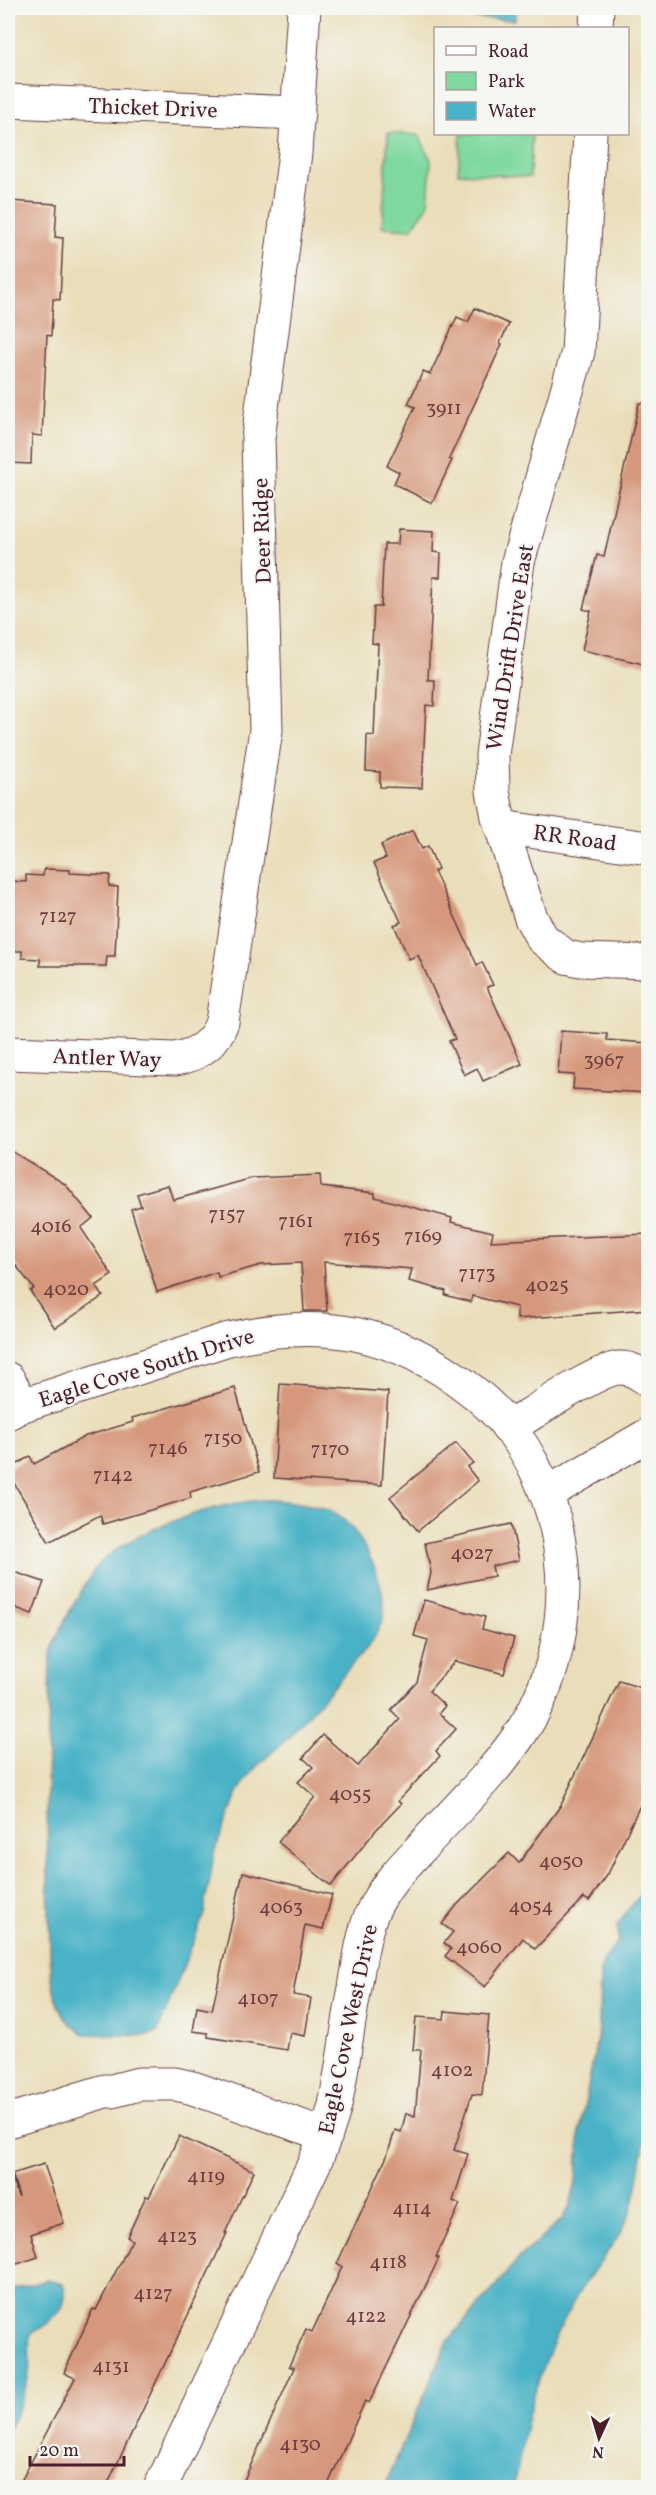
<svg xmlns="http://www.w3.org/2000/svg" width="656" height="2495" viewBox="0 0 656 2495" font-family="Vollkorn,serif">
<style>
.green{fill:#7ed89f;stroke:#647c65;stroke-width:1.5}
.water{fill:#48b2c6;stroke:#496878;stroke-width:1.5}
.building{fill:#d6987b}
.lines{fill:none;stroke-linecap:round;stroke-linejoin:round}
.street-casing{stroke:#623c40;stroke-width:35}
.street{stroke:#fff;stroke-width:33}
.labels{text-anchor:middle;stroke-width:4.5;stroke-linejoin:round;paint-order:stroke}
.number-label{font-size:20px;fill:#6d3d3f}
.street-label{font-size:22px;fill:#4a1f2b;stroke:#f6f6f2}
</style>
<rect width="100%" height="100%" fill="#f6f6f2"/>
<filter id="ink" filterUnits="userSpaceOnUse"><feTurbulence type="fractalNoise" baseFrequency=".0167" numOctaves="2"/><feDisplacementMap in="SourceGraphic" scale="12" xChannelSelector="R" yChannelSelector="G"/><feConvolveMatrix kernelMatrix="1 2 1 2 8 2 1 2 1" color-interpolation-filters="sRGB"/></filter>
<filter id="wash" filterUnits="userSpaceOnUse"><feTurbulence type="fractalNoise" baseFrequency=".008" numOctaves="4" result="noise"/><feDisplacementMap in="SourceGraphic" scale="24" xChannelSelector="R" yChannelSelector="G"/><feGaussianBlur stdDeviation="1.35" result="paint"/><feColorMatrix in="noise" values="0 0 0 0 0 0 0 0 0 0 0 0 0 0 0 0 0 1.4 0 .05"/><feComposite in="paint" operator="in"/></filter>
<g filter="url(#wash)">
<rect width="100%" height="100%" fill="#eadeba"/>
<g class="green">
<path d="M388 133 419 135 431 161 428 206 411 229 382 227Z"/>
<path d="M461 134H532L530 177 458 173Z"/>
</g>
<g class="water">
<path d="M473 8H515V20L473 18Z"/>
<path d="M267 1500C288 1501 323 1504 340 1517 364 1535 385 1583 384 1613 383 1623 376 1634 371 1643L288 1738 255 1768 239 1790 214 1853 209 1886 205 1900V1912L158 2031 149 2036 84 2034C71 2027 58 2011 55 1995 49 1970 50 1940 49 1914 47 1844 46 1774 49 1705 50 1688 48 1661 53 1646 57 1633 91 1571 100 1563 136 1528 218 1502 267 1500Z"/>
<path d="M648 1886V2131C639 2156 640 2183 632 2207 620 2244 591 2268 574 2301 555 2336 538 2377 528 2416 522 2440 520 2464 512 2487H384L448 2341 520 2257 562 2219 570 2206 576 2182 580 2130 599 2028 600 1972 603 1962 618 1941V1925L626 1912Z"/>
<path d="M47 2280 63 2284C72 2310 48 2324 30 2335 28 2349 31 2360 29 2373 26 2393 16 2414 8 2431V2291Z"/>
</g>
<g id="blocks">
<g class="building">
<path d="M8 201 57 204 55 237 63 238 60 300 53 299 51 336 47 335 42 436 32 435 31 464 8 463Z"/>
<path d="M475 308 509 324 500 343 502 344 449 459 452 460 432 503 394 484 399 472 387 466 415 407 408 404 423 371 430 374 457 317 468 322Z"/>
<path d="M639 403 648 404V665L582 650 591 611 583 609 597 555 604 557Z"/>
<path d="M399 529 434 531 433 552 441 553 440 577H433L428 680H435L434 706 426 705 422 788 380 787V772L366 771 367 735 374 736 378 644 372 643 374 607H381L384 544H398Z"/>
<path d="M413 830 422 849 428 846 438 869 434 871 477 965 482 962 493 985 487 987 522 1064 483 1081 477 1068 464 1075 449 1041 455 1039 418 955 409 959 394 925 401 922 374 863 386 858 381 845Z"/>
<path d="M44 869 70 870V873L110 875 109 886 118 887 115 956H107L106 966H40V959L22 958V951H8V881L26 882V875L43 876Z"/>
<path d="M561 1031 607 1034V1040L648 1043V1093L573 1089 574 1075 558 1074Z"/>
<path d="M8 1149 65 1184 93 1218 81 1228 112 1275 96 1286 103 1296 55 1328 30 1291 34 1289 8 1255Z"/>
<path d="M320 1175 321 1187 375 1193V1197L452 1218 451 1222 493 1232 491 1241 648 1234V1309L517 1319V1307L472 1296 471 1302 445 1295 446 1291 409 1281 412 1269 324 1262 327 1311H304L301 1263 261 1265 218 1277 217 1272 157 1292 131 1209 141 1206 137 1194 168 1185 173 1200 253 1178Z"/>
<path d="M280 1384 388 1392 382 1485 274 1478Z"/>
<path d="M235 1388 259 1472 190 1492 191 1498 103 1524 100 1515 49 1542 8 1473V1470L30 1456 34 1464 86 1436 133 1422 132 1418Z"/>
<path d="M456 1443 473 1463 467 1467 478 1481 418 1531 390 1497Z"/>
<path d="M511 1524 519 1560 492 1566 494 1576 427 1590 431 1573 425 1543Z"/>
<path d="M8 1570 44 1582 32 1614 8 1605Z"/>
<path d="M424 1600 485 1617 482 1629 514 1638 504 1674 455 1661 429 1691 445 1706 439 1713 456 1729 436 1751 440 1756 398 1801 401 1804 376 1830 331 1886 278 1842 315 1797 298 1782 313 1767 303 1758 323 1735 358 1766 400 1719 391 1710 417 1682 428 1640 414 1636Z"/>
<path d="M619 1681 648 1690V1788L608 1874 589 1901 584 1898 535 1949 523 1938 485 1987 445 1956 451 1949 444 1943 453 1932 442 1924 457 1905 509 1853 519 1863 561 1805Z"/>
<path d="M243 1872 332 1895 323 1929 305 1925 293 1995 311 1998 305 2036 290 2033 287 2050 208 2037V2033L193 2031 197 2007 212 2010Z"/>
<path d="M445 2011 489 2015 482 2095 472 2094 454 2150 468 2154 453 2201 460 2204 436 2257 439 2258 369 2403 365 2401 327 2487H241L294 2368 289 2366 306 2329 312 2332 342 2267 337 2264 387 2156 395 2130 401 2132 406 2113 415 2116 421 2050H413L416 2017 444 2019Z"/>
<path d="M179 2136 254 2171 225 2233H227L106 2487H18L75 2378 64 2373 93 2309 96 2310 132 2240 127 2237 146 2196 149 2197Z"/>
<path d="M44 2164 64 2223 31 2234 38 2257 8 2267V2180L12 2179 18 2196H19L12 2174Z"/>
</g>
</g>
</g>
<g filter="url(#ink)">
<use href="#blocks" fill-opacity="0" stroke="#623c40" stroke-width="1.5"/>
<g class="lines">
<g class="street-casing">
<g id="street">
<path d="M596 28 597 8"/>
<path d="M8 101 298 113"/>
<path d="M590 134 578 352 518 562 492 755 493 791 498 817 531 918 542 938 566 957 581 960 648 962"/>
<path d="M501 827 648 848"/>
<path d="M8 1053 175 1059C197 1055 214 1045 222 1022L266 730 258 439 295 153 304 8"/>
<path d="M8 1379 23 1405"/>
<path d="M8 1413 23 1405 225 1340C319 1317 394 1330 471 1390 576 1471 591 1635 516 1740 488 1780 450 1815 418 1851 400 1870 381 1890 371 1915 360 1943 358 1975 352 2004 346 2038 342 2072 335 2105 330 2126 322 2145 314 2164L160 2488"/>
<path d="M508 1428C529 1416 599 1368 620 1368 632 1368 640 1373 648 1381"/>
<path d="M546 1494 648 1435"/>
<path d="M8 2121 105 2091H112L139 2084H175L193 2088 326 2135"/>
</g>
</g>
<use href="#street" class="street"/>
</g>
</g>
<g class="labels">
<g class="number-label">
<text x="444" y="414">3911</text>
<text x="58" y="922">7127</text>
<text x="604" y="1066">3967</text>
<text x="227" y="1220">7157</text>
<text x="296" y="1227">7161</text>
<text x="51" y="1232">4016</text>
<text x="423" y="1242">7169</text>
<text x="362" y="1243">7165</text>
<text x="477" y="1279">7173</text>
<text x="547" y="1291">4025</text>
<text x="66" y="1295">4020</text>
<text x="223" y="1444">7150</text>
<text x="168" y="1454">7146</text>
<text x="330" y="1455">7170</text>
<text x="113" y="1481">7142</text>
<text x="472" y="1559">4027</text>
<text x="350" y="1800">4055</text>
<text x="561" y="1867">4050</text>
<text x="531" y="1912">4054</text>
<text x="281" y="1913">4063</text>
<text x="479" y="1953">4060</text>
<text x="258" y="2004">4107</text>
<text x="452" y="2076">4102</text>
<text x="206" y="2182">4119</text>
<text x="412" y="2214">4114</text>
<text x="177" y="2242">4123</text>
<text x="388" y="2268">4118</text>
<text x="153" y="2299">4127</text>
<text x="366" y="2322">4122</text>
<text x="111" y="2372">4131</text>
<text x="300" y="2450">4130</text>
</g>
<g class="street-label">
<text transform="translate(153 107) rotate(2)" y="8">Thicket Drive</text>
<text transform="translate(261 531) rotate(-92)" y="8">Deer Ridge</text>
<text transform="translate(509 647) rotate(-81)" y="8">Wind Drift Drive East</text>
<text transform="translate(575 837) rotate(8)" y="8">RR Road</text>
<text transform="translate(107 1057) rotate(2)" y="8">Antler Way</text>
<text transform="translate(146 1367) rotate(-17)" y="8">Eagle Cove South Drive</text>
<text transform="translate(347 2029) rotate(-78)" y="8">Eagle Cove West Drive</text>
</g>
</g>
<rect width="656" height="2495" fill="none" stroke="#f6f6f2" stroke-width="30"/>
<rect x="434" y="27" width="195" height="108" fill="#f6f6f2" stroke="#b1a0a2" stroke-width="1.5"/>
<rect x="446" y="46" width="30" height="9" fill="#ffffff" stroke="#b1a0a2" stroke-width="1.5"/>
<text x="488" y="57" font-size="18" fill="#4a1f2b">Road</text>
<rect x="446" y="72" width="30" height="18" fill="#7ed89f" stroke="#b1a0a2" stroke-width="1.5"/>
<text x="488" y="87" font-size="18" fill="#4a1f2b">Park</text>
<rect x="446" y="102" width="30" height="18" fill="#48b2c6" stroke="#b1a0a2" stroke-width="1.5"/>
<text x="488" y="117" font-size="18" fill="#4a1f2b">Water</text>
<g transform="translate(599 2438) rotate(184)" stroke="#f6f6f2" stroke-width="4.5" paint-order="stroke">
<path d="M0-4.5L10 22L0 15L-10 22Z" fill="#4a1f2b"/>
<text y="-9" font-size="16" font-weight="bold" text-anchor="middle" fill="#4a1f2b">N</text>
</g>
<path d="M30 2456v9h94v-9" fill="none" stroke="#4a1f2b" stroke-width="3"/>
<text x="39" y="2456" font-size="18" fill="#4a1f2b" stroke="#f6f6f2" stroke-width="4.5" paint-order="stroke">20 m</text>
</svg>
